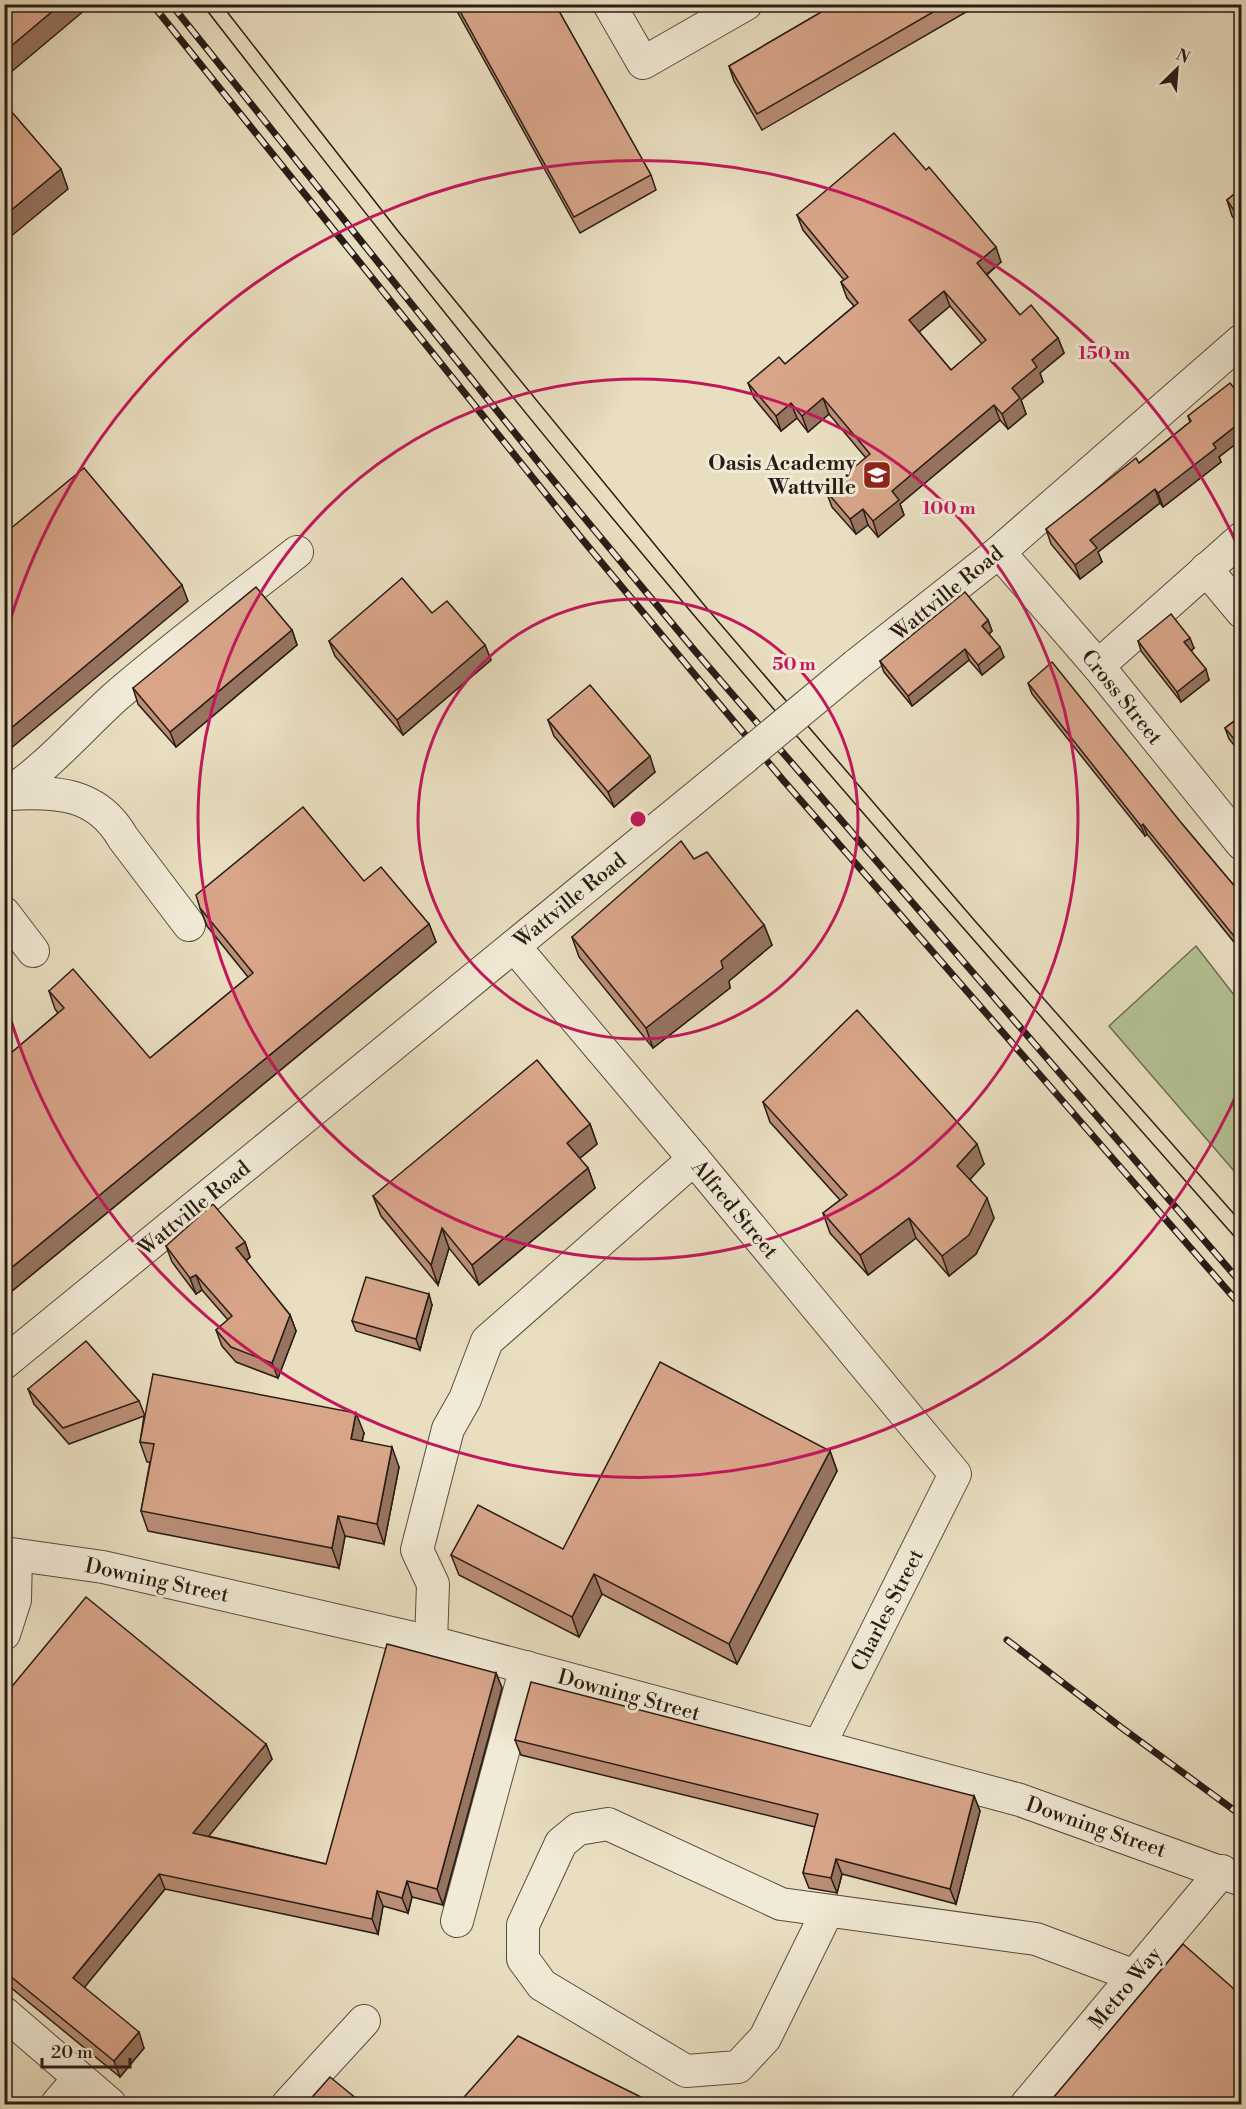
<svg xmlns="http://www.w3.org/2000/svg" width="1246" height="2109" viewBox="0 0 1246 2109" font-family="'Libre Bodoni',serif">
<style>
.green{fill:#b4c294;stroke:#6e6f55;stroke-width:1.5}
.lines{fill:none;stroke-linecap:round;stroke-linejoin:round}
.minor-casing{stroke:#594c40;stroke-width:34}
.minor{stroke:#f1ead6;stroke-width:32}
.tram{stroke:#291c16;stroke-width:1.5}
.rail-casing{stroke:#291c16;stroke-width:7}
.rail{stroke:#f1ead6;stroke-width:4.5;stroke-dasharray:14;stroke-linecap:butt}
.minor-bridge-casing{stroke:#594c40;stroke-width:34;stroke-linecap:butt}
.minor-bridge{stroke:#f1ead6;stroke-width:32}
.wall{fill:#ba8e76;stroke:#291c16;stroke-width:1.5;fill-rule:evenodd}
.shaded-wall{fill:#977460;stroke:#291c16;stroke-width:1.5}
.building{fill:#d8a589;stroke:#291c16;stroke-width:1.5;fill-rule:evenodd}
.ring{fill:none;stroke:#c2185b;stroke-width:3}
.labels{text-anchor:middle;stroke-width:6;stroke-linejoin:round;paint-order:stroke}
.poi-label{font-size:21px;font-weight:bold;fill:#291c16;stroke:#f1ead6;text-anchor:end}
.street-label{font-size:21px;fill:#291c16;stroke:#f1ead6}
.centre{fill:#c2185b;stroke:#f1ead6;stroke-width:3}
.ring-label{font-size:18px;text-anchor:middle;font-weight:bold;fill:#c2185b;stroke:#f1ead6;stroke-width:6;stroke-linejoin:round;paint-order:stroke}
</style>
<rect width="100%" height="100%" fill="#e9dec0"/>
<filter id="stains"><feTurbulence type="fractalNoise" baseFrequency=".00333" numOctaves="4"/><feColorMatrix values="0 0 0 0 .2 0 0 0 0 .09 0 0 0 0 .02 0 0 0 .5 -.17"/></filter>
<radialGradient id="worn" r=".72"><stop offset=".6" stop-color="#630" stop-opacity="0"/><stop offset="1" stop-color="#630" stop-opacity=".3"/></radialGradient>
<path class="green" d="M1196 946 1241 1004V1179L1109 1026Z"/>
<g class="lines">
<g class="minor-casing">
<g id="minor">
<path d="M609 4 643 63 746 4"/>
<path d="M999 552 1098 666 1242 844"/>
<path d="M1206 569 1242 612"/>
<path d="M856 665 999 552 1242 340"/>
<path d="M1098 666 1242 538"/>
<path d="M7 794C55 791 97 792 123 838L189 925"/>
<path d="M4 796C46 769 78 731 114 698 173 647 236 600 297 552"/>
<path d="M4 913 33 951"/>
<path d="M514 946 694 1159 955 1474 819 1746"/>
<path d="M4 1363 745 757"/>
<path d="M4 1553 103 1567 431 1642 1020 1800 1242 1880"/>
<path d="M4 1634 15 1600 16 1555"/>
<path d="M431 1642 433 1584 417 1550 448 1429 465 1399 487 1341 694 1159"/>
<path d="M827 1912 765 2038 738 2067 686 2071 542 1985 523 1959V1925L561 1843 578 1829 608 1824 781 1904 1036 1939 1135 1976"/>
<path d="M457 1921 526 1667"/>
<path d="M4 2013 110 2104"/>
<path d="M57 2104 79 2078"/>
<path d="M288 2104 364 2021"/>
<path d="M1027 2104 1222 1871"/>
</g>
</g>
<use href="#minor" class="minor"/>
<g class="tram">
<path d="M202 4C340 182 479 359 624 532 825 773 1034 1009 1242 1245"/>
<path d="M221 4 398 231 705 606 975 921 1242 1223"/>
</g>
<g class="rail-casing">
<g id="rail">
<path d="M152 4 582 539 690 669 783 780 1242 1307"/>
<path d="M171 4 543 468 695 651 1242 1284"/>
<path d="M1007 1640 1122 1728 1242 1816"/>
</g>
</g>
<use href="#rail" class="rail"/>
<g class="minor-bridge-casing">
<path id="minor-bridge" d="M745 757 856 665"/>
</g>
<use href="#minor-bridge" class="minor-bridge"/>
</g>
<g class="wall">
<path d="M453 4H555L651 175 656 190 580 233Z"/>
<path d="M835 4H980L762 130 734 81 729 66Z"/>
<path d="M1242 188V230L1232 216 1227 200Z"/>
<path d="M797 215 1001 262 987 275 1020 315 1058 338 1064 353 1040 373 1043 382 1021 400 1026 414 1008 429 1000 420 900 504 904 515 878 537 868 525 856 534 832 507 826 491 866 458 829 414 808 432 797 418 781 431 754 398 748 383 785 364 854 306 847 298 841 282 844 280 803 230ZM950 306 982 344 951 370 919 332Z"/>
<path d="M1242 381V439L1219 457 1221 462 1163 507 1160 503 1098 552 1102 562 1080 579 1051 544 1046 529 1139 463 1190 422 1188 416 1234 388Z"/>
<path d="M432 613 485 645 491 660 403 735 335 656 329 641Z"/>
<path d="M988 620 992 631 989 634 1004 657 982 675 969 660 912 706 884 672 880 661Z"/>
<path d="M292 630 297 645 176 747 138 704 133 688Z"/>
<path d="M1138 641 1194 648 1191 651 1209 680 1181 702 1141 651Z"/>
<path d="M1028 683 1183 825 1242 895V952L1147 834 1145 836 1032 694Z"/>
<path d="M1242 706V755L1229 739 1225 728 1238 718 1235 711Z"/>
<path d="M548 720 655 772 614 807 554 736Z"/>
<path d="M694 859 764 925 772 945 729 981 730 988 653 1048 579 957 572 937Z"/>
<path d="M364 881 429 924 436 942 12 1291 4 1281V1059L58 1013 55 1009 49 991 150 1058 248 977 207 926 200 908Z"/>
<path d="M763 1102 984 1164 970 1179 994 1218 976 1254 949 1276 916 1238 868 1275 830 1233 823 1213 840 1200 770 1122Z"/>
<path d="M590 1124 597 1144 579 1159 588 1168 595 1188 479 1285 449 1248 438 1285 381 1216 373 1196Z"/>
<path d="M245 1242 250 1257 246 1261 290 1315 296 1331 278 1378 236 1362 222 1346 216 1330 228 1320 202 1290 196 1294 172 1262 166 1246Z"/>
<path d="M432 1305 420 1350 356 1331 352 1321Z"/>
<path d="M28 1389 139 1401 145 1416 364 1433 362 1441 399 1467 384 1544 345 1536 339 1568 148 1531 141 1511 150 1462H147L140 1442 144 1416 69 1444 34 1404Z"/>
<path d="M830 1451 837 1471 737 1664 602 1594 579 1637 459 1575 451 1555 563 1549Z"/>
<path d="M496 1673 502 1688 443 1905 412 1897 408 1913 383 1906 378 1934 165 1889 84 1987 144 2048 120 2077 4 1982V1696L266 1744 272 1759 208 1836 326 1864Z"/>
<path d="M515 1740 974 1796 980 1811 956 1904 842 1874 837 1893 809 1888 803 1873 815 1827 521 1755Z"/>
</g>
<g class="shaded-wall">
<path d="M61 4H92L4 78V52Z"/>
<path d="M61 169 68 189 4 242V216Z"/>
<path d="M996 247 1001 262 982 278 977 263Z"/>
<path d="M944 291 950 306 914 336 909 320Z"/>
<path d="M1058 338 1064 353 1040 373 1043 382 1021 400 1026 414 1008 429 1002 414 1012 388 1032 360Z"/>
<path d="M823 398 829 414 808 432 802 416Z"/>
<path d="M791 403 797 418 781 431 776 416Z"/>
<path d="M994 405 1000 420 900 504 904 515 878 537 873 521 892 491Z"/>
<path d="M1242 421V439L1219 457 1221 462 1163 507 1158 493 1213 444Z"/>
<path d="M1155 489 1160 503 1098 552 1102 562 1080 579 1075 565 1090 540Z"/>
<path d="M863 509 868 525 856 534 850 519Z"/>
<path d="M182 585 188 601 4 754V734Z"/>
<path d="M988 620 992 631 986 636 982 626Z"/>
<path d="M292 630 297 645 176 747 170 732Z"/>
<path d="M1190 638 1194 648 1188 653 1184 642Z"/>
<path d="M485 645 491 660 403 735 397 720Z"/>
<path d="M1000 647 1004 657 982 675 978 665Z"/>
<path d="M965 649 969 660 912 706 908 696Z"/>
<path d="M1206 669 1209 680 1181 702 1177 692Z"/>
<path d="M650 756 655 772 614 807 608 792Z"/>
<path d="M1143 824 1147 834 1145 836 1141 826Z"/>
<path d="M429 924 436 942 12 1291 5 1273Z"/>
<path d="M764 925 772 945 729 981 730 988 653 1048 646 1028 721 961Z"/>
<path d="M590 1124 597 1144 574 1163 567 1143Z"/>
<path d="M977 1144 984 1164 964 1186 957 1166Z"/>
<path d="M588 1168 595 1188 479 1285 472 1265Z"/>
<path d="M987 1198 994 1218 976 1254 949 1276 942 1256Z"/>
<path d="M909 1218 916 1238 868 1275 860 1255Z"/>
<path d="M442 1228 449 1248 438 1285 431 1265Z"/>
<path d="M245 1242 250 1257 241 1264 236 1248Z"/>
<path d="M196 1275 202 1290 196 1294 190 1278Z"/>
<path d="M429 1294 432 1305 420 1350 416 1339Z"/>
<path d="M290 1315 296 1331 278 1378 272 1363Z"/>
<path d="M356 1413 364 1433 358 1459 351 1439Z"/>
<path d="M392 1447 399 1467 384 1544 377 1524Z"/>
<path d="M830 1451 837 1471 737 1664 729 1644Z"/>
<path d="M338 1516 345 1536 339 1568 332 1548Z"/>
<path d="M594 1574 602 1594 579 1637 572 1617Z"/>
<path d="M496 1673 502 1688 443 1905 437 1889Z"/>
<path d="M266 1744 272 1759 199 1848 193 1833Z"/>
<path d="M974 1796 980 1811 956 1904 950 1889Z"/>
<path d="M836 1859 842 1874 837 1893 831 1878Z"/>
<path d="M159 1874 165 1889 79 1994 73 1978Z"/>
<path d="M407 1881 412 1897 408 1913 402 1898Z"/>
<path d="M377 1891 383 1906 378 1934 372 1919Z"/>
<path d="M139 2032 144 2048 120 2077 114 2061Z"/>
</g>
<g class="building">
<path d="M4 4H61L4 52Z"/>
<path d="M456 4H555L651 175 574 217Z"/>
<path d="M835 4H947L757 114 729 66Z"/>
<path d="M4 103 61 169 4 216Z"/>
<path d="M894 133 926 170 929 167 996 247 977 263 1020 315 1031 305 1058 338 1032 360 1037 367 1012 388 1020 398 1002 414 994 405 892 491 899 500 873 521 863 509 850 519 826 491 870 454 823 398 802 416 791 403 776 416 748 383 779 357 785 364 858 303 841 282 848 277 797 215ZM944 291 986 340 951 370 909 320Z"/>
<path d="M1242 188V223L1227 200Z"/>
<path d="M1242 381V421L1213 444 1216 448 1158 493 1155 489 1090 540 1097 548 1075 565 1046 529 1136 458 1139 463 1191 421 1188 416 1230 383 1234 388Z"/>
<path d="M84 468 182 585 4 734V534Z"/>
<path d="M402 578 432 613 447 601 485 645 397 720 329 641Z"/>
<path d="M256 587 292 630 170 732 133 688Z"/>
<path d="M965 592 988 620 982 626 1000 647 978 665 965 649 908 696 880 661Z"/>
<path d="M1171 614 1190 638 1184 642 1206 669 1177 692 1138 641Z"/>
<path d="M1052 662 1183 825 1242 895V946L1143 824 1141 826 1028 683Z"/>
<path d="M590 685 650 756 608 792 548 720Z"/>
<path d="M1242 706V749L1225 728 1240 717 1235 711Z"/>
<path d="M303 807 364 881 381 867 429 924 5 1273 4 1272V1059L64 1008 49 991 73 969 150 1058 253 973 200 908 196 895Z"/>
<path d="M681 841 694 859 707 852 764 925 721 961 723 968 646 1028 572 937Z"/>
<path d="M857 1010 977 1144 957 1166 987 1198 969 1235 942 1256 909 1218 860 1255 823 1213 847 1195 763 1102Z"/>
<path d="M537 1060 590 1124 567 1143 588 1168 472 1265 442 1228 431 1265 373 1196Z"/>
<path d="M213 1204 245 1242 236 1248 290 1315 272 1363 231 1347 216 1330 232 1316 196 1275 190 1278 166 1246Z"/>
<path d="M366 1277 429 1294 416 1339 352 1321Z"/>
<path d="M86 1341 139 1401 63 1428 28 1389Z"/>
<path d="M660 1362 830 1451 729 1644 594 1574 572 1617 451 1555 478 1505 563 1549Z"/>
<path d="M153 1374 356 1413 351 1439 392 1447 377 1524 338 1516 332 1548 141 1511 154 1444 140 1442Z"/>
<path d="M86 1597 266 1744 193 1833 326 1864 387 1644 496 1673 437 1889 407 1881 402 1898 377 1891 372 1919 159 1874 73 1978 139 2032 114 2061 4 1971V1696Z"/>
<path d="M531 1682 974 1796 950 1889 836 1859 831 1878 803 1873 818 1814 515 1740Z"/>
<path d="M1183 1944 1242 1996V2104H1048Z"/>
<path d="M518 2036 655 2104H458Z"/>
<path d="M330 2077 363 2104H306Z"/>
</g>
<g class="ring">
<circle cx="638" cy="819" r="220"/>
<circle cx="638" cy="819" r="440"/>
<path d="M1240 1087A659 659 0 0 1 5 1001M5 637A659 659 0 0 1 1240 551"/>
</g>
<defs>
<g id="school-square" transform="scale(1.5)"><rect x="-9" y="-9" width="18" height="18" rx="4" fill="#8f2418" stroke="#f1ead6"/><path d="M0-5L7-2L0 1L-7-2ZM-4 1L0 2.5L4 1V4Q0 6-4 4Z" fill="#fff"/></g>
</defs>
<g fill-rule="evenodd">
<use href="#school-square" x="877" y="475"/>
</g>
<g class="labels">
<g class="poi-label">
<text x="856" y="470">Oasis Academy<tspan x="856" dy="24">Wattville</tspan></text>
</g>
<g class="street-label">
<text transform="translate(947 593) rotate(-39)" y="7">Wattville Road</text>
<text transform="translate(1122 697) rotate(51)" y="7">Cross Street</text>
<text transform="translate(570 900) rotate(-39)" y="7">Wattville Road</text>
<text transform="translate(194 1208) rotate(-39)" y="7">Wattville Road</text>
<text transform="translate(735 1209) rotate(50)" y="7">Alfred Street</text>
<text transform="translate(157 1580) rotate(12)" y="7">Downing Street</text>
<text transform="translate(887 1610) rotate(-63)" y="7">Charles Street</text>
<text transform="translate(629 1695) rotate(15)" y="7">Downing Street</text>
<text transform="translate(1096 1827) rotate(19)" y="7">Downing Street</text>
<text transform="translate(1125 1988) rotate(-50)" y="7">Metro Way</text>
</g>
</g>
<circle cx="638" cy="819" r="9" class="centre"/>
<g class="ring-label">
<text x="1104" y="359">150 m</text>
<text x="949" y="514">100 m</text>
<text x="794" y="670">50 m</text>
</g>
<rect width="1246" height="2109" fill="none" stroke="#e9dec0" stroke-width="24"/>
<rect x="6" y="6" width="1234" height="2097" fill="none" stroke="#291c16" stroke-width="3"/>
<rect x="12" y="12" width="1222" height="2085" fill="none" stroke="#291c16" stroke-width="1.5"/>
<g transform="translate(1177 69) rotate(25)" stroke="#f1ead6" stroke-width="4.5" paint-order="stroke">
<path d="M0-4.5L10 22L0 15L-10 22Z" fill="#291c16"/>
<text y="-9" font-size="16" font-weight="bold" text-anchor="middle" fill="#291c16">N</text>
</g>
<path d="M42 2058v9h88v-9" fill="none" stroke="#291c16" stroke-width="3"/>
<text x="51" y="2058" font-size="18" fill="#291c16" stroke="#f1ead6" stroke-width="4.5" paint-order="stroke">20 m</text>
<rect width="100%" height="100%" filter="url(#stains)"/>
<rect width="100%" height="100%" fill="url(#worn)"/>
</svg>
